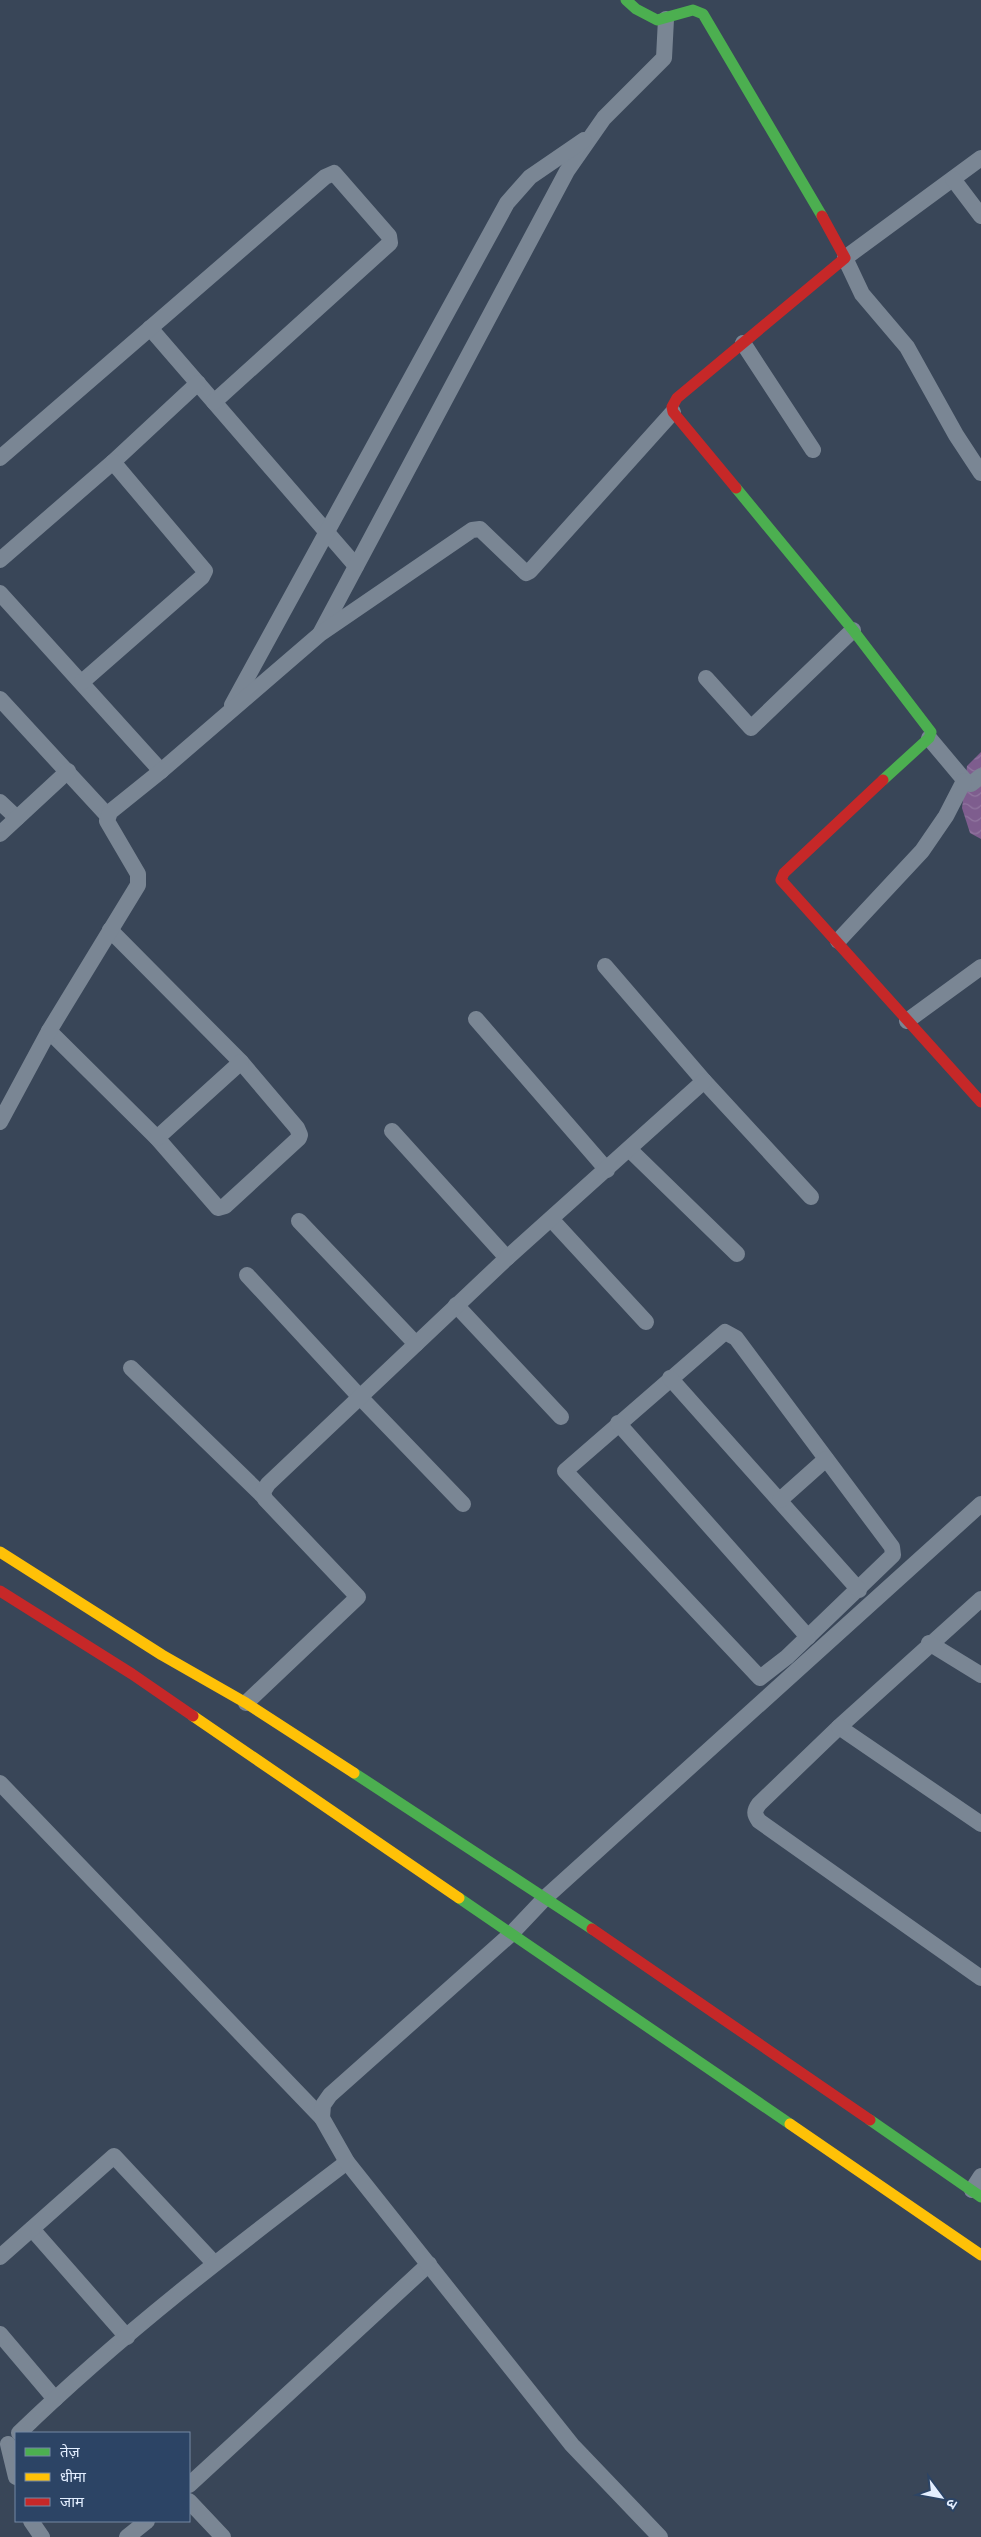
<svg xmlns="http://www.w3.org/2000/svg" width="981" height="2537" viewBox="0 0 981 2537" font-family="'Source Sans 3','Noto Sans Devanagari',sans-serif">
<style>
.water{fill:url(#water-waves)}
.lines{fill:none;stroke-linecap:round;stroke-linejoin:round}
.street{stroke:#7a8694;stroke-width:16}
.fast{stroke:#4caf50;stroke-width:11}
.slow{stroke:#ffc107;stroke-width:11}
.jam{stroke:#c62828;stroke-width:11}
</style>
<defs>
<pattern id="water-waves" width="16" height="10" patternUnits="userSpaceOnUse" patternTransform="scale(1.25)"><rect width="16" height="10" fill="#7e5d8e"/><path d="M0 5q4-4 8 0t8 0" fill="none" stroke="#90759f"/></pattern>
</defs>
<rect width="100%" height="100%" fill="#394658"/>
<path class="water" d="M981 752V839L970 833 962 808 967 766Z"/>
<g class="lines">
<g class="street">
<path d="M981 158 845 258 862 294 907 347 956 435 981 473"/>
<path d="M953 179 981 216"/>
<path d="M150 328 356 566"/>
<path d="M743 343 813 450"/>
<path d="M0 458 325 177 334 173 389 236 390 243 214 402"/>
<path d="M0 560 113 462 198 383"/>
<path d="M0 593 161 771"/>
<path d="M321 632 567 171 604 118 664 58 666 19"/>
<path d="M706 678 751 728 853 630"/>
<path d="M82 682 202 577 205 571 113 462"/>
<path d="M0 699 107 815"/>
<path d="M232 705 507 203 530 177 584 140"/>
<path d="M929 738 966 782 971 784 981 776"/>
<path d="M0 802 17 818"/>
<path d="M0 834 68 771"/>
<path d="M838 941 922 851 946 816 964 781"/>
<path d="M605 966 704 1081 811 1197"/>
<path d="M476 1019 607 1170"/>
<path d="M907 1021 981 967"/>
<path d="M49 1031 157 1138 218 1208 225 1206 299 1138 300 1135 297 1128 241 1062 110 930"/>
<path d="M0 1122 49 1031 138 885V874L107 821 110 812 161 771 320 634 472 530 480 529 526 573 530 571 673 412"/>
<path d="M392 1131 507 1258"/>
<path d="M157 1138 241 1062"/>
<path d="M630 1150 737 1254"/>
<path d="M551 1219 646 1322"/>
<path d="M299 1221 416 1344"/>
<path d="M247 1275 359 1396 463 1504"/>
<path d="M456 1305 561 1417"/>
<path d="M725 1332 736 1338 892 1547 893 1555 787 1657 760 1678 565 1471Z"/>
<path d="M131 1368 263 1496"/>
<path d="M670 1378 859 1590"/>
<path d="M618 1423 808 1637"/>
<path d="M780 1500 826 1459"/>
<path d="M981 1599 839 1727 759 1804C754 1811 754 1814 759 1821L981 1978"/>
<path d="M929 1643 981 1675"/>
<path d="M246 1703 358 1597 265 1499 263 1492 268 1484 507 1258 704 1081"/>
<path d="M839 1727 981 1824"/>
<path d="M0 1783 322 2118"/>
<path d="M972 2190 981 2176"/>
<path d="M32 2229 127 2337"/>
<path d="M0 2257 114 2156 214 2263"/>
<path d="M0 2334 55 2399"/>
<path d="M19 2433C121 2334 234 2248 347 2162"/>
<path d="M8 2444 16 2477"/>
<path d="M189 2485 429 2264"/>
<path d="M189 2501 223 2537"/>
<path d="M31 2521 42 2537"/>
<path d="M127 2537 147 2521"/>
<path d="M660 2537 572 2445 347 2162 322 2118 323 2105 330 2095 511 1934 546 1897 981 1504"/>
</g>
<g class="fast">
<path d="M626 0 636 9 657 20 693 10 703 14 822 216"/>
<path d="M736 488 853 630 931 732 929 738 883 780"/>
<path d="M354 1773 592 1929"/>
<path d="M459 1898 790 2124"/>
<path d="M870 2120 981 2197"/>
</g>
<g class="slow">
<path d="M0 1552 162 1655 246 1703 354 1773"/>
<path d="M193 1716 459 1898"/>
<path d="M790 2124 981 2255"/>
</g>
<g class="jam">
<path d="M736 488 673 412 672 407 677 398 845 258 822 216"/>
<path d="M883 780 784 873 781 880 981 1102"/>
<path d="M0 1591 132 1674 193 1716"/>
<path d="M592 1929 870 2120"/>
</g>
</g>
<rect x="15" y="2432" width="175" height="90" fill="#2c4465" stroke="#7588a3"/>
<rect x="25" y="2448" width="25" height="8" fill="#4caf50" stroke="#7588a3"/>
<text x="60" y="2457" font-size="15" fill="#e3eeff">तेज़</text>
<rect x="25" y="2473" width="25" height="8" fill="#ffc107" stroke="#7588a3"/>
<text x="60" y="2482" font-size="15" fill="#e3eeff">धीमा</text>
<rect x="25" y="2498" width="25" height="8" fill="#c62828" stroke="#7588a3"/>
<text x="60" y="2507" font-size="15" fill="#e3eeff">जाम</text>
<g transform="translate(941 2497) rotate(122)" stroke="#2c4465" stroke-width="4" paint-order="stroke">
<path d="M0-4L9 19L0 12L-9 19Z" fill="#e3eeff"/>
<text y="-8" font-size="14" font-weight="bold" text-anchor="middle" fill="#e3eeff">उ</text>
</g>
</svg>
